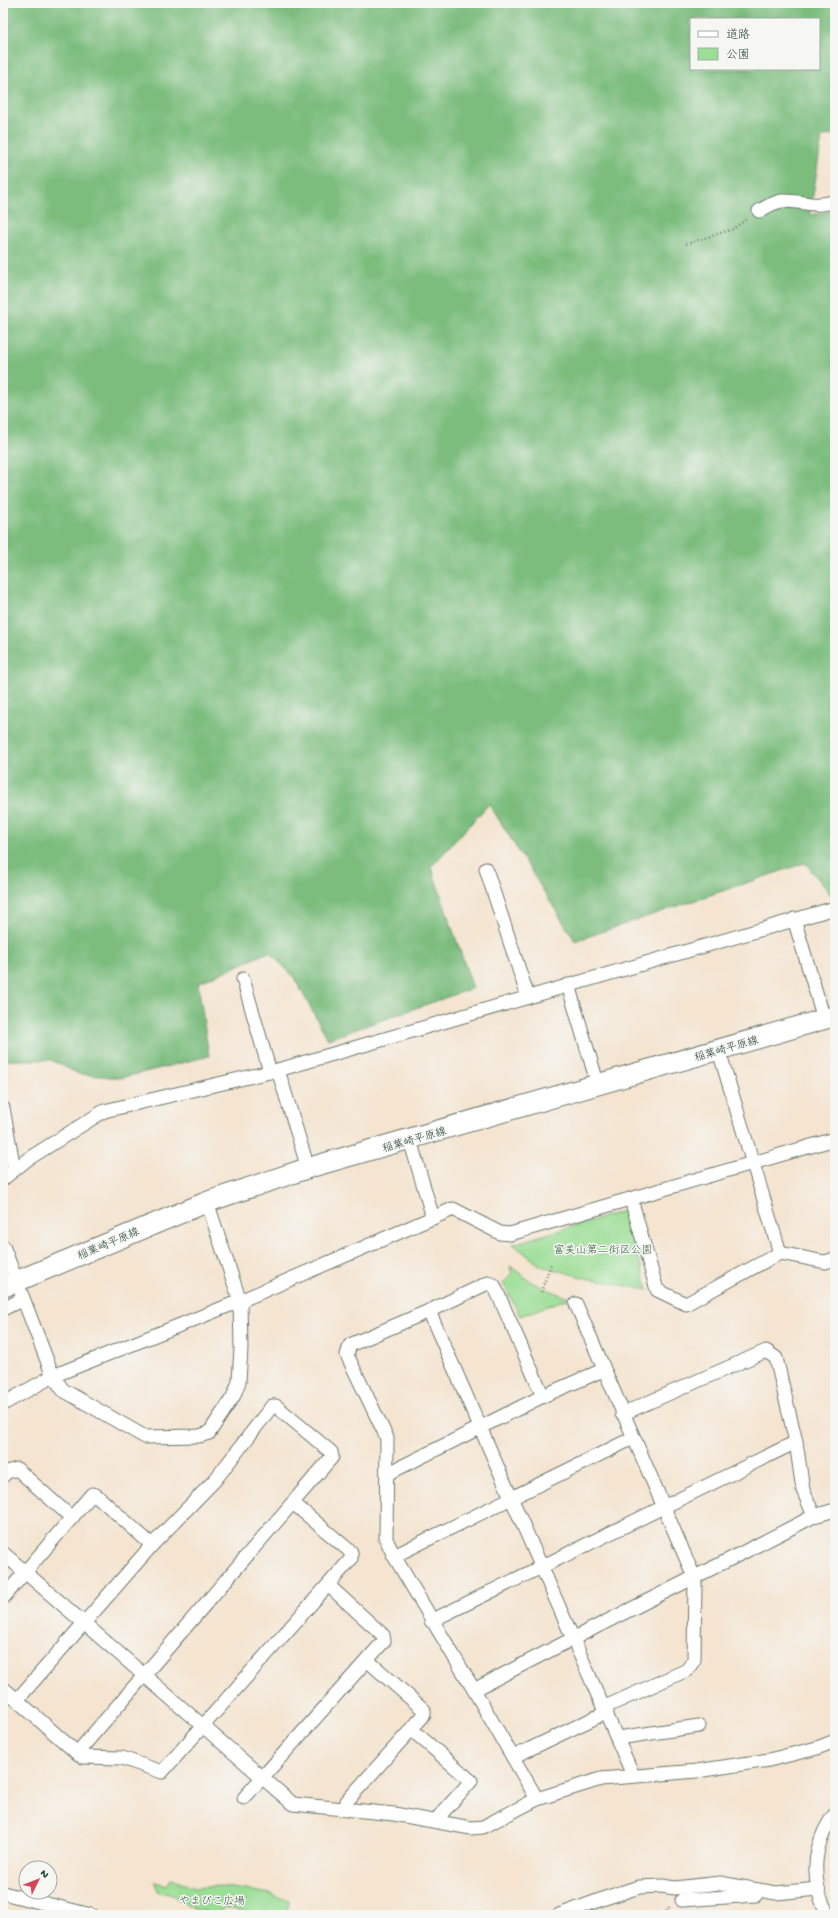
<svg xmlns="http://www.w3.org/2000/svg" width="838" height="1918" viewBox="0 0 838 1918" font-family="'Gochi Hand','Klee One',sans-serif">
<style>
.green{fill:#9bde95;stroke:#5d8e64}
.forest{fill:#7cbd7e;stroke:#4e7d59;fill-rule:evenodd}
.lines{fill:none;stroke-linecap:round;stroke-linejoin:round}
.minor-casing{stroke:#6a776b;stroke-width:15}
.primary-casing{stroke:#6a776b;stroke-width:22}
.path{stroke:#6a776b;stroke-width:2.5;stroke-dasharray:1 3;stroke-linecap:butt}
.minor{stroke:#fff;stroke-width:13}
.primary{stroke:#fff;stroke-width:20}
.labels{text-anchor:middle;stroke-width:3;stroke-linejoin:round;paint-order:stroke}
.street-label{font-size:11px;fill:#1f3d34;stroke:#f6f6f2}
.park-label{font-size:11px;fill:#385d47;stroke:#f6f6f2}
</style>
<rect width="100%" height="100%" fill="#f6f6f2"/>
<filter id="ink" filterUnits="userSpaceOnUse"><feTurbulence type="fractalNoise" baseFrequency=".025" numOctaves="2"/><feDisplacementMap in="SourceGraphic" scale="8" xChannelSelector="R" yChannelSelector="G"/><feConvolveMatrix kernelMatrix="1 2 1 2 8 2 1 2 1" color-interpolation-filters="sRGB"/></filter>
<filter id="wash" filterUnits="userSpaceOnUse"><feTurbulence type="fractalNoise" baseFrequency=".012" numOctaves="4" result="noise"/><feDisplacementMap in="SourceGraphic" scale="16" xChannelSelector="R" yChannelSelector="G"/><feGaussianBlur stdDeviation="0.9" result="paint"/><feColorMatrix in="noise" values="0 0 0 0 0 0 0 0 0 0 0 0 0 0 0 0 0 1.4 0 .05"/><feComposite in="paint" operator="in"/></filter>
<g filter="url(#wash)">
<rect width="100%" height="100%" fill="#f4e4d0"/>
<g class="green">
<path d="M624 1211 648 1290 586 1278 541 1266 513 1244Z"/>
<path d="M510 1266 533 1283 569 1298 520 1316 503 1283 512 1274Z"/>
<path d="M171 1879 195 1888 219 1886 271 1894 289 1901 287 1915H258L225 1907 216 1914 193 1909 172 1895 157 1891 155 1882 167 1885Z"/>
</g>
<path class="forest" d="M3 3H835V134L822 137 810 215 835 210V895L832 896 805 863 575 941 489 804 431 867 473 988 328 1039 293 976 269 952 198 983 209 1056 121 1078 79 1074 51 1060H3ZM691 19H819V69H691Z"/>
</g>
<g filter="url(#ink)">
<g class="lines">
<g class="minor-casing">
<g id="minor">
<path d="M759 211C766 207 774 202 782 201 802 200 814 209 835 201"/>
<path d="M486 869 528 997"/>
<path d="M794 919 824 1019"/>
<path d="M243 979 270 1072"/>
<path d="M568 985 598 1085"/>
<path d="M719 1051 780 1253 825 1262 835 1259"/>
<path d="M278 1070 308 1168"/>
<path d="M3 1108 14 1169"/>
<path d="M410 1140 433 1218"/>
<path d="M3 1179 28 1159 104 1111 278 1070 835 908"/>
<path d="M631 1199 657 1290 686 1304 780 1253"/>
<path d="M3 1246 53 1376 63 1390 145 1437 199 1436 209 1433 233 1397 239 1382 241 1348 240 1301 207 1202"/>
<path d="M576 1304 695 1579 694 1660 687 1670 605 1707"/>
<path d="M3 1309 23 1299"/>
<path d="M429 1311 633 1775"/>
<path d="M3 1404 53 1376 240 1301 453 1209 500 1233 510 1234 835 1139"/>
<path d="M622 1414 766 1351 776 1358 796 1442 803 1490 814 1516"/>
<path d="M387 1474 543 1396 603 1370"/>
<path d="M3 1476 7 1472 17 1469 72 1518"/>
<path d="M3 1553 293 1804 394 1814 471 1828 483 1827 537 1799 601 1779 697 1771 769 1760 817 1748 835 1741"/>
<path d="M394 1556 633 1438"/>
<path d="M3 1598 92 1494 96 1495 152 1545"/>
<path d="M431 1621 796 1442"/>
<path d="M3 1688 77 1753 332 1457 331 1452 276 1406H272L215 1480 152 1545 17 1700"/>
<path d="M474 1690C587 1630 701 1575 814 1516L835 1510"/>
<path d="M411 1729 471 1781 435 1821"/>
<path d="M618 1738 699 1726"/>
<path d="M77 1753 83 1757 122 1758 162 1772 351 1559V1552L293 1503"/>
<path d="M513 1757 607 1712"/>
<path d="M244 1798 384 1641 383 1635 328 1585"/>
<path d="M537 1799 474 1690 394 1556 386 1539 387 1438 347 1355 350 1345 429 1311 488 1283 494 1285 543 1396"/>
<path d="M346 1810 347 1801 424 1715V1710L367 1660"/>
<path d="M3 1893 91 1915"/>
<path d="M682 1900 756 1895"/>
<path d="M559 1915 605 1898 639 1887 662 1886 675 1888 720 1883 776 1893 818 1889"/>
<path d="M828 1915C824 1906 819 1897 818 1888 812 1861 819 1835 835 1814"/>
</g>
</g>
<g class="primary-casing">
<path id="primary" d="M3 1287 207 1202 308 1168 835 1016"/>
</g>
<g class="path">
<path d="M686 244 733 229 748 218"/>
<path d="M541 1292 551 1264"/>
<path d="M665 1915 670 1905"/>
</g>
<use href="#minor" class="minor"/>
<use href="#primary" class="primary"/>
</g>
</g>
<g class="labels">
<g class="street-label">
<text transform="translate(726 1048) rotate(-16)" y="4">稲葉崎平原線</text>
<text transform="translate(414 1139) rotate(-16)" y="4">稲葉崎平原線</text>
<text transform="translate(108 1243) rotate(-23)" y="4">稲葉崎平原線</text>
</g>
<g class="park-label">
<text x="603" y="1253">富美山第二街区公園</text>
<text x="212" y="1904">やまびこ広場</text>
</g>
</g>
<rect width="838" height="1918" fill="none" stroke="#f6f6f2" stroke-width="16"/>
<rect x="690" y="18" width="130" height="52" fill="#f6f6f2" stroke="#a0aca6"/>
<rect x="698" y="31" width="20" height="6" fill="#ffffff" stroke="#a0aca6"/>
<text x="726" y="38" font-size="12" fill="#1f3d34">道路</text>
<rect x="698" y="48" width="20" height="12" fill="#9bde95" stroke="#a0aca6"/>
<text x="726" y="58" font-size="12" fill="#1f3d34">公園</text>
<g transform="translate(38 1880) rotate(47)"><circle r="19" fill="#f6f6f2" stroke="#a0aca6"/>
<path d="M0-3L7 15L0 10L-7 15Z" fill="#d1495b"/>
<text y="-6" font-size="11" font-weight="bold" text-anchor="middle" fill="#1f3d34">N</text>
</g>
</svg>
